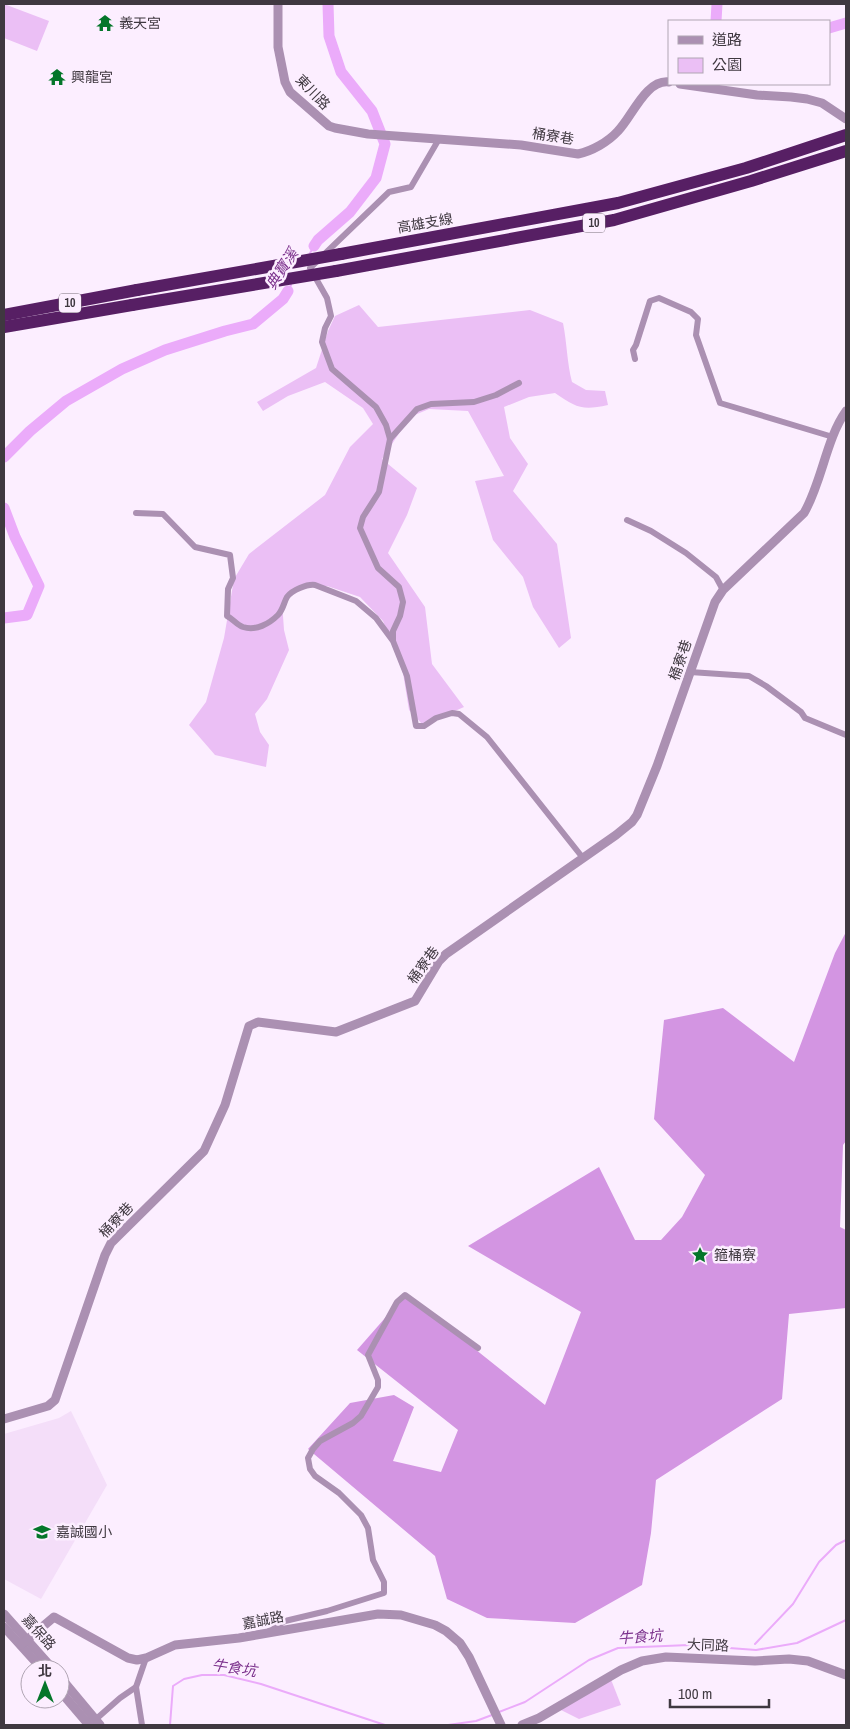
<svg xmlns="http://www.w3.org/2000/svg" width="850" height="1729" viewBox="0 0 850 1729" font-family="'Archivo Narrow','Noto Sans TC',sans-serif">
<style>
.built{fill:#f4def9}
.green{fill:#ebbff5}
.forest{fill:#d395e2}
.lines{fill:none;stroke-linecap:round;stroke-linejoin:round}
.stream{stroke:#ebabfa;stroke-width:2}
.river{stroke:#ebabfa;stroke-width:11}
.minor{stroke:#ab90b2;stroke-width:6}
.tertiary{stroke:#ab90b2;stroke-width:9}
.motorway{stroke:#571f64;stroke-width:12}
.motorway-bridge{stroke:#571f64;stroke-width:12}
.labels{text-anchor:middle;stroke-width:5;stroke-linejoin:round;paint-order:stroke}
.shield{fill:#fceeff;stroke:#786f79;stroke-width:1}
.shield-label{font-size:12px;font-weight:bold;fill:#3f3840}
.poi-label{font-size:14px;fill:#3f3840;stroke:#fceeff;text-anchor:start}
.street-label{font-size:14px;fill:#3f3840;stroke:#fceeff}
.water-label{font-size:15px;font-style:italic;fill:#7c328d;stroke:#fceeff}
</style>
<rect width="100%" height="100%" fill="#fceeff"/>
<path class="built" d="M71 1411 107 1485 41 1599 4 1579V1434L59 1418Z"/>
<g class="green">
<path d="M4 4 49 21 37 51 4 38Z"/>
<path d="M359 305 378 327 530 310 563 323C567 343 567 363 572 382L586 390 605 391 608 405C581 411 576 407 555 393L529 397 504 407 510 438 528 464 513 491 557 544 571 638 559 648 533 607 523 577 493 540 475 481 504 476 468 411 429 409 410 417 382 459 417 488 407 515 388 553 425 607 432 664 464 707 423 725 409 710 403 673 383 621 360 597 327 586H303L282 602 284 630 289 650 267 699 255 714 260 732 269 745 266 767 215 755 189 725 206 702 224 638 234 579 249 554 325 495 350 447 373 424 363 408 325 382 288 396 263 411 257 402 316 368 328 331 335 316Z"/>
<path d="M610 1677 621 1705 579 1719 555 1707Z"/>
</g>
<path class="forest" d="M846 932V1141L843 1145 840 1227 846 1230V1308L789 1314 782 1399 656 1480 651 1533 642 1585 575 1623 487 1618 447 1599 435 1556 308 1449 350 1403 394 1395 414 1407 393 1461 441 1472 458 1430 357 1350 406 1294 545 1405 581 1312 468 1246 599 1167 635 1240H661L682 1217 705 1175 654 1119 664 1020 723 1008 794 1062 835 953Z"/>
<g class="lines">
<g class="stream">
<path d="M309 255 314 246"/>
<path d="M288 291 291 285"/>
<path d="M755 1644 793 1604 819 1562 836 1545 846 1540"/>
<path d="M499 1712 525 1702 589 1660 618 1648 689 1645 756 1650 797 1643 846 1620"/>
<path d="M170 1725 173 1686 184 1679 202 1675H224L261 1684 385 1725"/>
<path d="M448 1725 476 1721 492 1715"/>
</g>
<g class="river">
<path d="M716 21 717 4"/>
<path d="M829 28 846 23"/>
<path d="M314 246 318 240 350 212 376 178 385 144 372 111 341 72 329 36 328 4"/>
<path d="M4 457 30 431 66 401 122 369 165 350 225 331 253 324 283 299 288 291"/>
<path d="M4 508 15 537 39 586 27 615 4 618"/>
</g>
<g class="minor">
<path d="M635 359 633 350 636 345 650 301 659 298 691 312 698 319 696 335 720 403 833 437"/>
<path d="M390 439 417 409 431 404 474 402 496 395 519 383"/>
<path d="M136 513 163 514 195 547 230 555 233 578 228 589 227 616C233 619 237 625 243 627 256 631 269 624 278 615 283 610 284 602 287 597 292 590 307 584 315 585L356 601 376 618 393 641 407 676 416 726H424L436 718 452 713 459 714 487 737 583 858"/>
<path d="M627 520 651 531 686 553 716 577 723 590"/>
<path d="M393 640V631L400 616 403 602 399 587 378 568 360 528 363 517 379 492 390 439 386 425 376 407 332 369 322 342 325 328 331 316 327 298 310 268 389 192 411 187 439 139"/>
<path d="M690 672 749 676 766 686 801 712 805 718 846 735"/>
<path d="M269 1631 285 1621 327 1611 384 1593V1582L373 1560 368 1528 361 1515 339 1493 315 1476 310 1469 308 1458 313 1449 320 1441 353 1423 361 1416 378 1387V1380L368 1355 397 1302 405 1295 478 1348"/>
<path d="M95 1720 120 1698 136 1687"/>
<path d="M142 1725 136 1687 146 1658"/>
</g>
<g class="tertiary">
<path d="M278 4V47L285 82 290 92 329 126 335 128 368 134 521 145 578 154C592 151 608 142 618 131 632 117 646 79 669 82"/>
<path d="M680 84 757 95 791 97 807 99 822 103 846 119"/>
<path d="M4 1419 48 1406 55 1400 105 1255 111 1243 204 1151 225 1105 249 1026 258 1022 336 1032 415 1001 439 961 446 954 616 835 632 822 637 815 657 766 715 602 723 590 804 513C822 482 826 439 846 411"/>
<path d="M4 1614 53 1669"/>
<path d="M4 1627 42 1669"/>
<path d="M21 1645 54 1617 128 1658 137 1660 146 1658 175 1645 239 1638 378 1614 401 1615 435 1625 446 1631 460 1643 469 1657 501 1725"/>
<path d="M60 1677 100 1725"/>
<path d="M60 1691 89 1725"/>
<path d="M522 1725 539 1718 621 1670 642 1661 666 1657 755 1661 789 1659 808 1661 846 1675"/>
</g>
<g class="motorway">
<path d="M341 254 618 203 746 168 846 135"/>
<path d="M336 271 614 220 751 181 846 151"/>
<path d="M4 315 137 290"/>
<path d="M4 327 132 305"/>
</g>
<g class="motorway-bridge">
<path d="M137 290 341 254"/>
<path d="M132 305 336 271"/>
</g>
</g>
<defs>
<g id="temple-bare" transform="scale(1.35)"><path d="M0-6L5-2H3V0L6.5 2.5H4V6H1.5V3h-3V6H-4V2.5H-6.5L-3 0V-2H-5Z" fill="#04762a" stroke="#fceeff" stroke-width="2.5" paint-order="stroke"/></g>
<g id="sight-bare" transform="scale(1.35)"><path d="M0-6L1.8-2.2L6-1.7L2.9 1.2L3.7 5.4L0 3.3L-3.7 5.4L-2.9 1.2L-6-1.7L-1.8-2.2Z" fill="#04762a" stroke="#fceeff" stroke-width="2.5" paint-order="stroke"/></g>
<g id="school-bare" transform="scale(1.35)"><path d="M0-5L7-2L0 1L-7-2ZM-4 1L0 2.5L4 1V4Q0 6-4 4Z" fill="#04762a" stroke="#fceeff" stroke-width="2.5" paint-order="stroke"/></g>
</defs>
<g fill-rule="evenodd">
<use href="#temple-bare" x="105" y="23"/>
<use href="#temple-bare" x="57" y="77"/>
<use href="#sight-bare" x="700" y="1255"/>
<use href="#school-bare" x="42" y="1532"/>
</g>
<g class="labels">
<g class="shield">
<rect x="583" y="213.5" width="22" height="19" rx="4"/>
<rect x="59" y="293.5" width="22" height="19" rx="4"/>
</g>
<g class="shield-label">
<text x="594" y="227">10</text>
<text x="70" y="307">10</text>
</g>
<g class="poi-label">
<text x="119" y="28">義天宮</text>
<text x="71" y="82">興龍宮</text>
<text x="714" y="1260">箍桶寮</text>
<text x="56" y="1537">嘉誠國小</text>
</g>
<g class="street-label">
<text transform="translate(313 92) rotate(46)" y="5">東川路</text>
<text transform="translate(553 136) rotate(9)" y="5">桶寮巷</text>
<text transform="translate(425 223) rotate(-10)" y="5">高雄支線</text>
<text transform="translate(680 660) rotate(-71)" y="5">桶寮巷</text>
<text transform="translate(423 965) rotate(-54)" y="5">桶寮巷</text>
<text transform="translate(116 1220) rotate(-47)" y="5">桶寮巷</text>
<text transform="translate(263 1620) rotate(-11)" y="5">嘉誠路</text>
<text transform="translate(39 1632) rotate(48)" y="5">嘉保路</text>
<text transform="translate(708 1645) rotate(2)" y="5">大同路</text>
</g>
<g class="water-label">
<text transform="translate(282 269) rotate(-57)" y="5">典寶溪</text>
<text transform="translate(640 1637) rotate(-4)" y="5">牛食坑</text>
<text transform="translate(234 1668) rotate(9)" y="5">牛食坑</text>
</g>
</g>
<rect width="850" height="1729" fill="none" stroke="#3f3840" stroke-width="10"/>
<rect x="668" y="20" width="162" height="65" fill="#fceeff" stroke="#b0a5b3"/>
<rect x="678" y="36" width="25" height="8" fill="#ab90b2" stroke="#b0a5b3"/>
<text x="712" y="45" font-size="15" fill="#3f3840">道路</text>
<rect x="678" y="58" width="25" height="15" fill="#ebbff5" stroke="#b0a5b3"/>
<text x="712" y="70" font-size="15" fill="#3f3840">公園</text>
<g transform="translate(45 1684)"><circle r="24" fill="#fceeff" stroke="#b0a5b3"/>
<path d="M0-4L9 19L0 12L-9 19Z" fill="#04762a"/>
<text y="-8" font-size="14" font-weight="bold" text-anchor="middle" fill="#3f3840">北</text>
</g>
<path d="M670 1699v8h99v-8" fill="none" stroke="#3f3840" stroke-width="2.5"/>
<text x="678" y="1699" font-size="15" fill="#3f3840" stroke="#fceeff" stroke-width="4" paint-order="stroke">100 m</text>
</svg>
